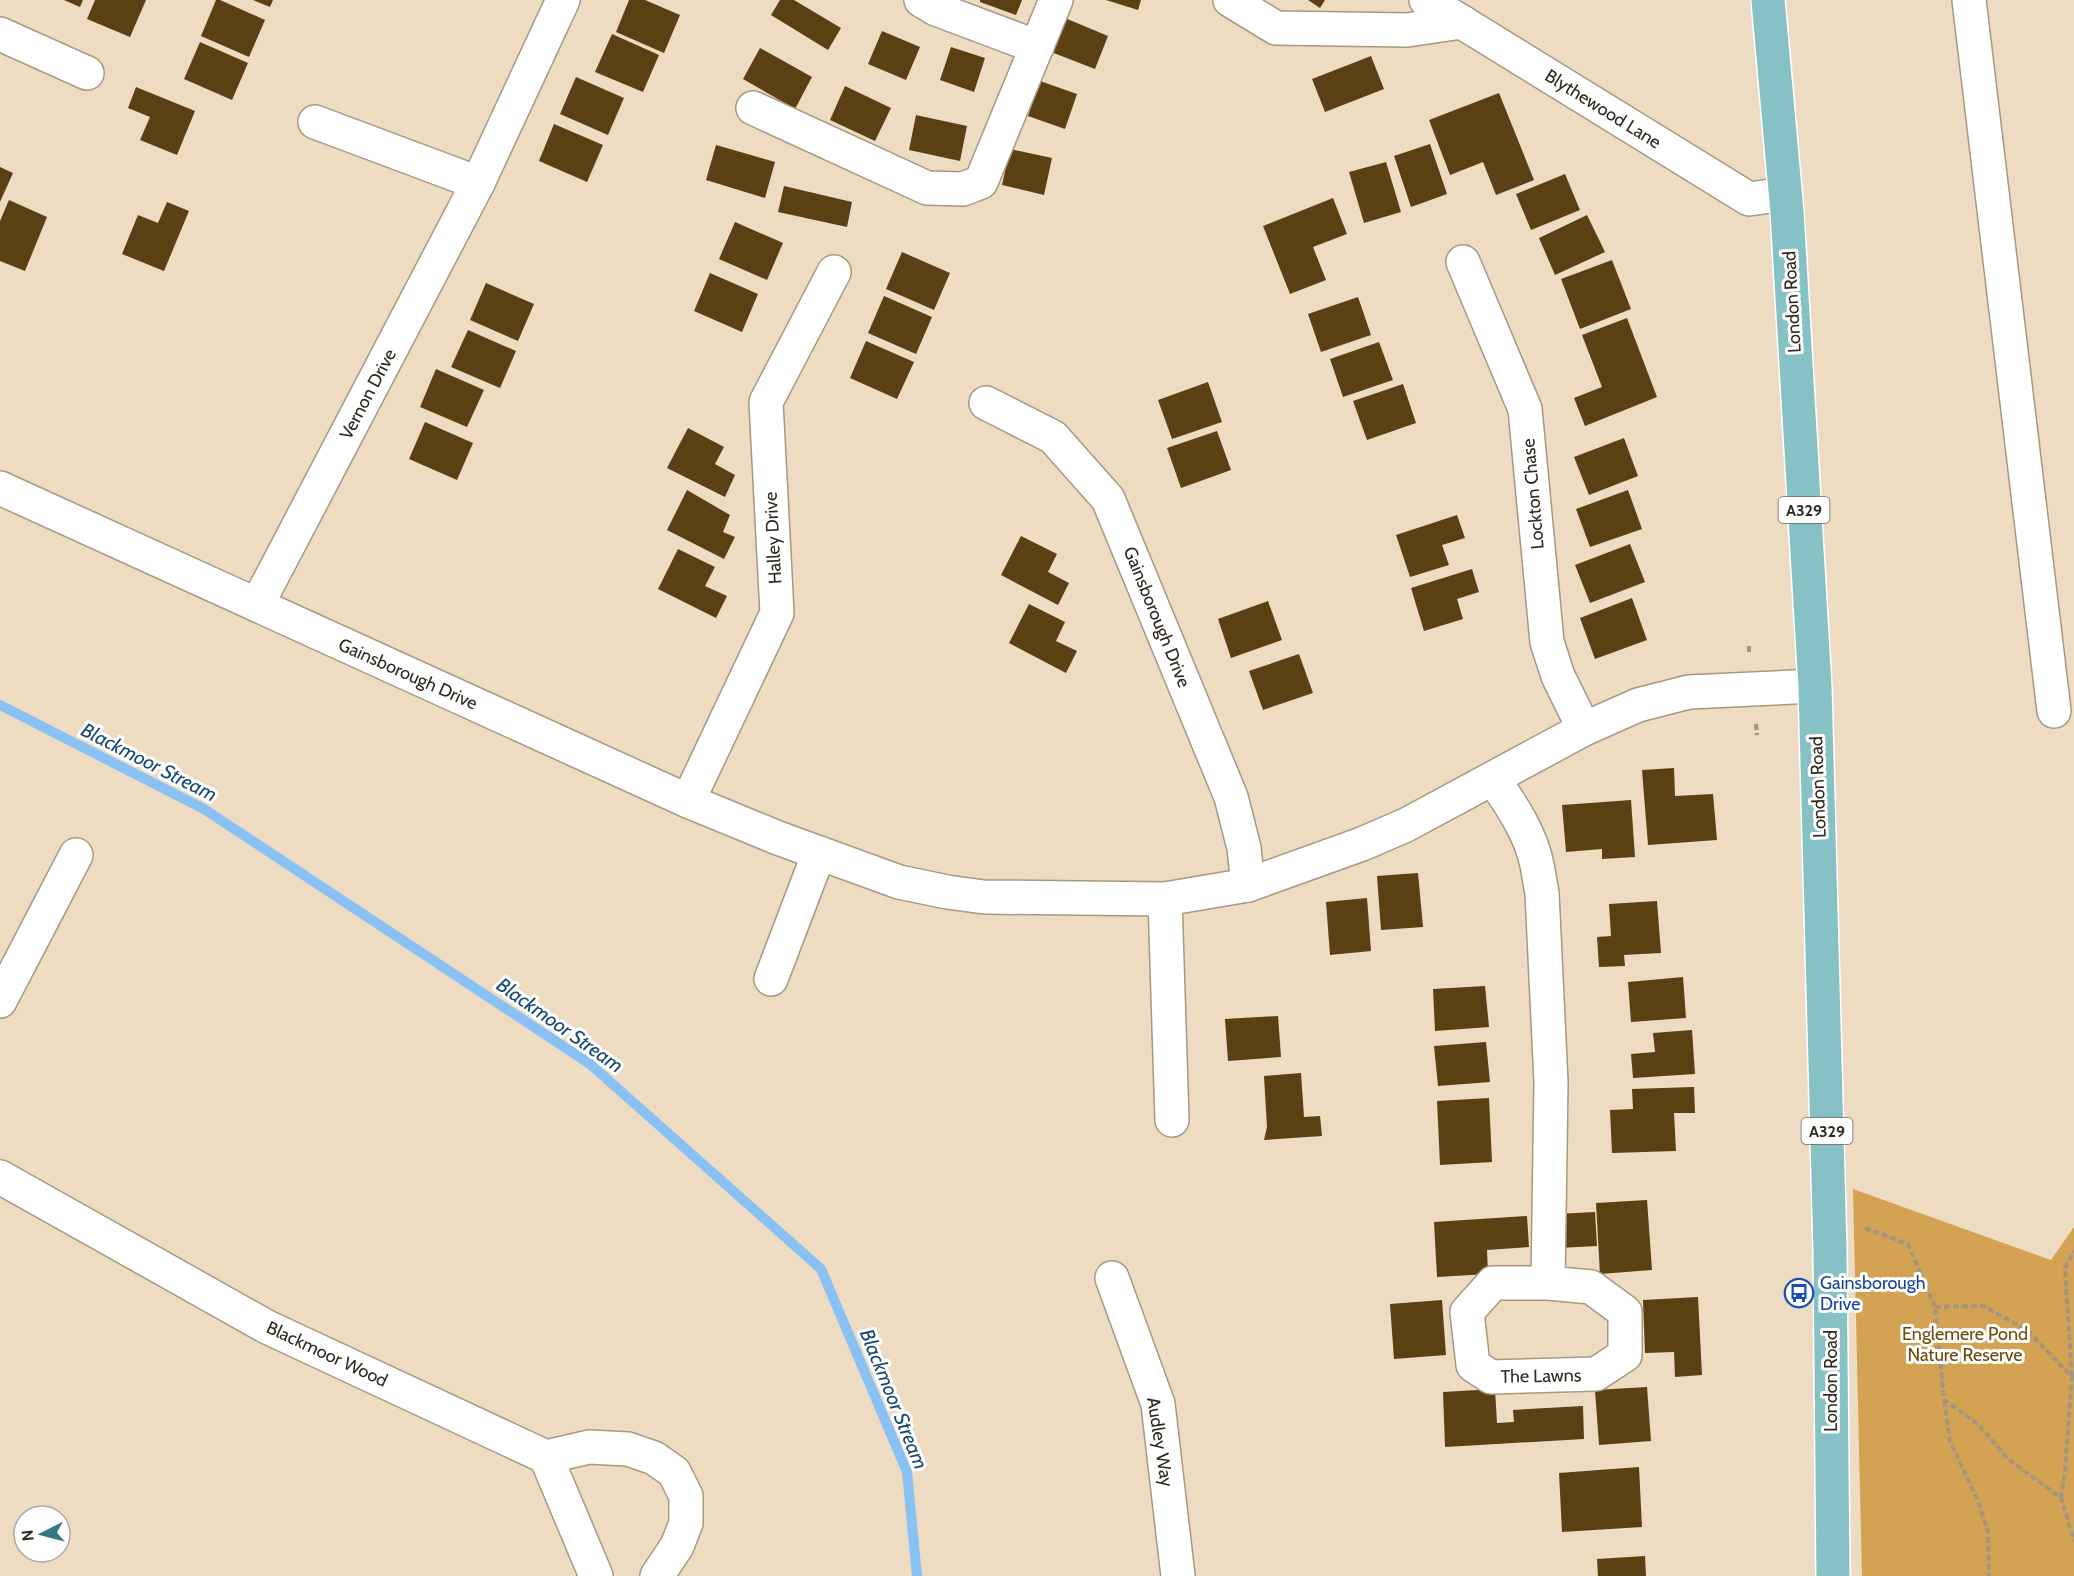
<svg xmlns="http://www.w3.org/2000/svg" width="2074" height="1576" viewBox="0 0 2074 1576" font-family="Cabin,sans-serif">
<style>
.green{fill:#d3a253}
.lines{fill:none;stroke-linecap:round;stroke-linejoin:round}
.stream{stroke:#8ac1f4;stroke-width:10}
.building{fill:#5a4013}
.minor-casing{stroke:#a99880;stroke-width:36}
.major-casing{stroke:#fff;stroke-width:36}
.path{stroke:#a39582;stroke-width:4;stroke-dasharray:6 3;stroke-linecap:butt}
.minor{stroke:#fff;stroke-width:33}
.major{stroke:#85c1c5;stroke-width:33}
.labels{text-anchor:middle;stroke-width:6;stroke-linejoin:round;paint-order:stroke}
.shield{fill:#fff;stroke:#6d6862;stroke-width:1.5}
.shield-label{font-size:16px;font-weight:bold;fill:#2f281f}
.street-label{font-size:18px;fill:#2f281f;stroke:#fff}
.transit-label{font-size:18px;fill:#164399;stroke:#fff;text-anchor:start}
.park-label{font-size:18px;fill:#6b4a08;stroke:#fff}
.water-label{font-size:20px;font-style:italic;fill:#164871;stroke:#fff}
</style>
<rect width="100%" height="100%" fill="#eddbc2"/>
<path class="green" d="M1853 1189 2051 1260 2074 1227V1576H1862Z"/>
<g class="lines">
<path class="stream" d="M0 705 204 809 590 1064 821 1269 907 1472 917 1576"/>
</g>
<g class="building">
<path d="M64 0H83L80 7Z"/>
<path d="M95 0H146L130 37 87 19Z"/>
<path d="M216 0H220L265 20 249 57 201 36Z"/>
<path d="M253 0H273L270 7Z"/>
<path d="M629 0H645L680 15 664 53 616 32Z"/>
<path d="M780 0H794L841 28 828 50 771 15Z"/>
<path d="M980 0H1022L1016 15 980 2Z"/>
<path d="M1106 0H1141L1138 10Z"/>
<path d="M1308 0H1325L1320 8Z"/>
<path d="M1065 18 1108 36 1095 69 1051 52Z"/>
<path d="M882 31 920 47 906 80 868 64Z"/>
<path d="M612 34 659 55 643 92 595 72Z"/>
<path d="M200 42 248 63 232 100 184 79Z"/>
<path d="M951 47 985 58 974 92 940 80Z"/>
<path d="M760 48 812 77 795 109 743 79Z"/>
<path d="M1371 56 1384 89 1325 112 1312 79Z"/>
<path d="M576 77 624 98 608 135 560 114Z"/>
<path d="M1040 81 1077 94 1065 129 1028 116Z"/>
<path d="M845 86 891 108 875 141 830 120Z"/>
<path d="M136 87 195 111 177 155 140 140 150 117 128 108Z"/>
<path d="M1499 93 1534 180 1496 195 1483 162 1450 175 1429 120Z"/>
<path d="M916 115 967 126 960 161 909 150Z"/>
<path d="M554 124 603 145 587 182 539 161Z"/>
<path d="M1430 144 1447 194 1411 207 1394 156Z"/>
<path d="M716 145 775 162 765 198 706 180Z"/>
<path d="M1010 149 1052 158 1044 195 1002 185Z"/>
<path d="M1386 162 1401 212 1364 223 1349 172Z"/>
<path d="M0 167 13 173 0 202Z"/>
<path d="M1565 174 1580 210 1531 230 1516 194Z"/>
<path d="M784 186 852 202 847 227 778 212Z"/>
<path d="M1333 198 1347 234 1313 247 1326 280 1290 294 1263 226Z"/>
<path d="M9 200 47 217 25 271 0 261V221Z"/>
<path d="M167 202 189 211 164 271 122 254 138 215 158 223Z"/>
<path d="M1587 215 1605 252 1555 275 1539 238Z"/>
<path d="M735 222 783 243 767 280 719 259Z"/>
<path d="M902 252 950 273 934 310 886 289Z"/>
<path d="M1612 260 1631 309 1580 329 1561 279Z"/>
<path d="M710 273 758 294 742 332 694 311Z"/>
<path d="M486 283 534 304 518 341 470 320Z"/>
<path d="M884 296 932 317 916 354 868 333Z"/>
<path d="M1358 297 1371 335 1321 352 1308 314Z"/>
<path d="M1627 318 1657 397 1585 426 1574 398 1602 387 1582 335Z"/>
<path d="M468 330 516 351 500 388 451 367Z"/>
<path d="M866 341 914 362 897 399 850 378Z"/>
<path d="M1379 342 1393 380 1343 397 1330 359Z"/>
<path d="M436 369 484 390 467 427 420 407Z"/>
<path d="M1208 382 1222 422 1172 439 1158 400Z"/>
<path d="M1403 384 1416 423 1367 440 1353 401Z"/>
<path d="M425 422 473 443 457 480 409 459Z"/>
<path d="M688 428 724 447 715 464 735 475 725 497 667 468Z"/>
<path d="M1217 431 1231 470 1181 488 1167 448Z"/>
<path d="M1624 438 1638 476 1589 495 1574 457Z"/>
<path d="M687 490 730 515 723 532 735 537 724 559 667 530Z"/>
<path d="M1628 490 1642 529 1590 547 1576 509Z"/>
<path d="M1457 515 1465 538 1442 545 1449 565 1410 577 1396 535Z"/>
<path d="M1021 536 1057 554 1048 572 1069 583 1058 605 1001 575Z"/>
<path d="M1630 544 1645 582 1590 603 1575 565Z"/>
<path d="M678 549 715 567 705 586 727 596 716 618 658 589Z"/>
<path d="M1472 569 1479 592 1457 599 1463 619 1424 631 1411 588Z"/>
<path d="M1632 598 1647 640 1595 659 1580 618Z"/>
<path d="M1268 601 1282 640 1231 658 1218 619Z"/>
<path d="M1029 604 1065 622 1056 641 1077 651 1066 673 1009 643Z"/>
<path d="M1299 654 1313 693 1263 710 1249 671Z"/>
<path d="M1674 768 1675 796 1713 794 1717 840 1648 845 1642 770Z"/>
<path d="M1631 800 1635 857 1602 859V849L1566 852 1562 805Z"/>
<path d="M1418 873 1423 927 1381 930 1377 876Z"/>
<path d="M1367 898 1371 951 1330 955 1326 902Z"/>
<path d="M1657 901 1661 953 1624 955 1625 966 1599 967 1597 937 1611 936 1609 904Z"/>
<path d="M1683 977 1686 1018 1631 1022 1628 982Z"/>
<path d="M1485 986 1489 1027 1435 1031 1433 989Z"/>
<path d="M1278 1016 1281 1057 1228 1061 1225 1019Z"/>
<path d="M1692 1030 1695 1074 1633 1078 1631 1054 1655 1052 1653 1033Z"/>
<path d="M1486 1042 1490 1082 1438 1086 1434 1046Z"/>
<path d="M1301 1073 1304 1117 1320 1116 1322 1136 1264 1140 1267 1127 1264 1076Z"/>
<path d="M1694 1087 1695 1113H1674L1676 1151 1612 1153 1610 1110 1633 1109 1632 1089Z"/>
<path d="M1489 1098 1492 1162 1440 1165 1437 1101Z"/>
<path d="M1647 1200 1652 1270 1600 1274 1596 1203Z"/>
<path d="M1595 1212 1597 1246 1558 1248 1556 1214Z"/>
<path d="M1527 1216 1529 1247 1487 1250 1488 1274 1437 1277 1434 1222Z"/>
<path d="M1698 1297 1702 1375 1675 1377 1674 1352 1645 1353 1643 1300Z"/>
<path d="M1442 1300 1446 1355 1394 1359 1390 1304Z"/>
<path d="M1647 1387 1651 1441 1599 1445 1595 1390Z"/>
<path d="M1495 1389 1497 1423 1514 1422 1513 1410 1583 1406 1584 1439 1445 1447 1443 1392Z"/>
<path d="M1639 1467 1642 1527 1562 1532 1559 1473Z"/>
<path d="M1645 1556 1646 1576H1598L1597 1559Z"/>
</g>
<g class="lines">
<g class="minor-casing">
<g id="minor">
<path d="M921 0 936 9 1037 47"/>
<path d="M1230 0 1276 28 1407 30 1462 22"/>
<path d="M1426 0 1749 199 1785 194"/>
<path d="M1969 0 2054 711"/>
<path d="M0 34 87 73"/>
<path d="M753 108 927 188 963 189 981 182 1056 0"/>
<path d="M315 122 478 183"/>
<path d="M1463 262 1525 409 1547 642 1558 676 1584 729"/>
<path d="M986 403 1053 437 1108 499 1231 797 1244 848 1248 885"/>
<path d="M0 488 688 801 778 838 899 882 947 892 984 897 1165 899 1248 885 1362 844 1406 825 1584 729 1638 705 1689 692 1815 686"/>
<path d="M257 605 478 183 563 0"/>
<path d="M1493 779C1511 804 1531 834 1537 865 1539 874 1540 884 1542 893L1551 1082 1548 1283H1493L1467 1312 1473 1365 1491 1377 1596 1374 1625 1355V1312L1591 1287 1548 1283"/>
<path d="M688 801 777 613 766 402 834 272"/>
<path d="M1165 899 1172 1120"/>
<path d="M771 979 819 853"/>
<path d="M0 1001 76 855"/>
<path d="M0 1177 267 1327 546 1457 596 1576"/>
<path d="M1112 1278 1158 1404 1178 1576"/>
<path d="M546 1457 589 1447 628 1449 654 1458 674 1472 686 1496V1523L677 1546 657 1576"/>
</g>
</g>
<g class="major-casing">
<path id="major" d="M1768 0 1787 212 1815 686 1830 1251 1833 1576"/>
</g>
<g class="path">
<path d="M1749 646V654"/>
<path d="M1756 724 1757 735"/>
<path d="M1865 1228 1908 1244 1935 1307 1944 1400 1979 1425 2008 1459 2061 1498 2074 1541"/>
<path d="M1935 1307 1983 1306 2027 1330 2072 1377 2064 1481 2061 1497"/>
<path d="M2072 1376 2065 1268 2074 1251"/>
<path d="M1944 1401 1950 1441 1978 1501 1988 1532 1989 1576"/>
</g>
<use href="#minor" class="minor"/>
<use href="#major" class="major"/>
</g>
<defs>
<g id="bus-ring" transform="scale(1.5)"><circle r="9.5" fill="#fff" stroke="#1a4fb4" stroke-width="1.5"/><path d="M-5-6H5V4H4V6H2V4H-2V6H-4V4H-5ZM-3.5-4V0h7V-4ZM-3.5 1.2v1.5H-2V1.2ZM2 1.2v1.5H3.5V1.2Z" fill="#1a4fb4"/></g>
</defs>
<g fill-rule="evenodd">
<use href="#bus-ring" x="1799" y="1293"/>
</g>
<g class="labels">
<g class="shield">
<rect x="1778.5" y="497" width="51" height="26" rx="4.5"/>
<rect x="1801.5" y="1118" width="51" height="26" rx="4.5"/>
</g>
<g class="shield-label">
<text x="1804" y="516">A329</text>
<text x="1827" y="1137">A329</text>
</g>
<g class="street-label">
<text transform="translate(1603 109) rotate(32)" y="6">Blythewood Lane</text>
<text transform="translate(1792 302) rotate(-93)" y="6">London Road</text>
<text transform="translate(368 394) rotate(-62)" y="6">Vernon Drive</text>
<text transform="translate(1533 494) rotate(-95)" y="6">Lockton Chase</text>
<text transform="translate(773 538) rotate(-93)" y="6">Halley Drive</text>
<text transform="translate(1157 617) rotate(68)" y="6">Gainsborough Drive</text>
<text transform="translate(408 674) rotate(24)" y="6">Gainsborough Drive</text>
<text transform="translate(1818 787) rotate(-92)" y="6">London Road</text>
<text transform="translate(327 1354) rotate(25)" y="6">Blackmoor Wood</text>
<text transform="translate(1541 1376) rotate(-1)" y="6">The Lawns</text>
<text transform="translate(1831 1381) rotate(-90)" y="6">London Road</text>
<text transform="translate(1160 1442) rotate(81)" y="6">Audley Way</text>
</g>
<g class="transit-label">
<text x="1820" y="1289">Gainsborough<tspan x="1820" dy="21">Drive</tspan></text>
</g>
<g class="park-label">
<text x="1965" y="1340">Englemere Pond<tspan x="1965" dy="21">Nature Reserve</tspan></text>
</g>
<g class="water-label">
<text transform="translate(149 762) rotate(27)" y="7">Blackmoor Stream</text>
<text transform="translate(560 1025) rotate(35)" y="7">Blackmoor Stream</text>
<text transform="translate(894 1399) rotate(68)" y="7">Blackmoor Stream</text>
</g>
</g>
<g transform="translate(42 1534) rotate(264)"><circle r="28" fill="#ffffff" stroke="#aca9a5" stroke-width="1.5"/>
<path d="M0-4.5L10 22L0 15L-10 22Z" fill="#327a82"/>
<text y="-9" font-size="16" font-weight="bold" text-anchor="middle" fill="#2f281f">N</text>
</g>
</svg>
